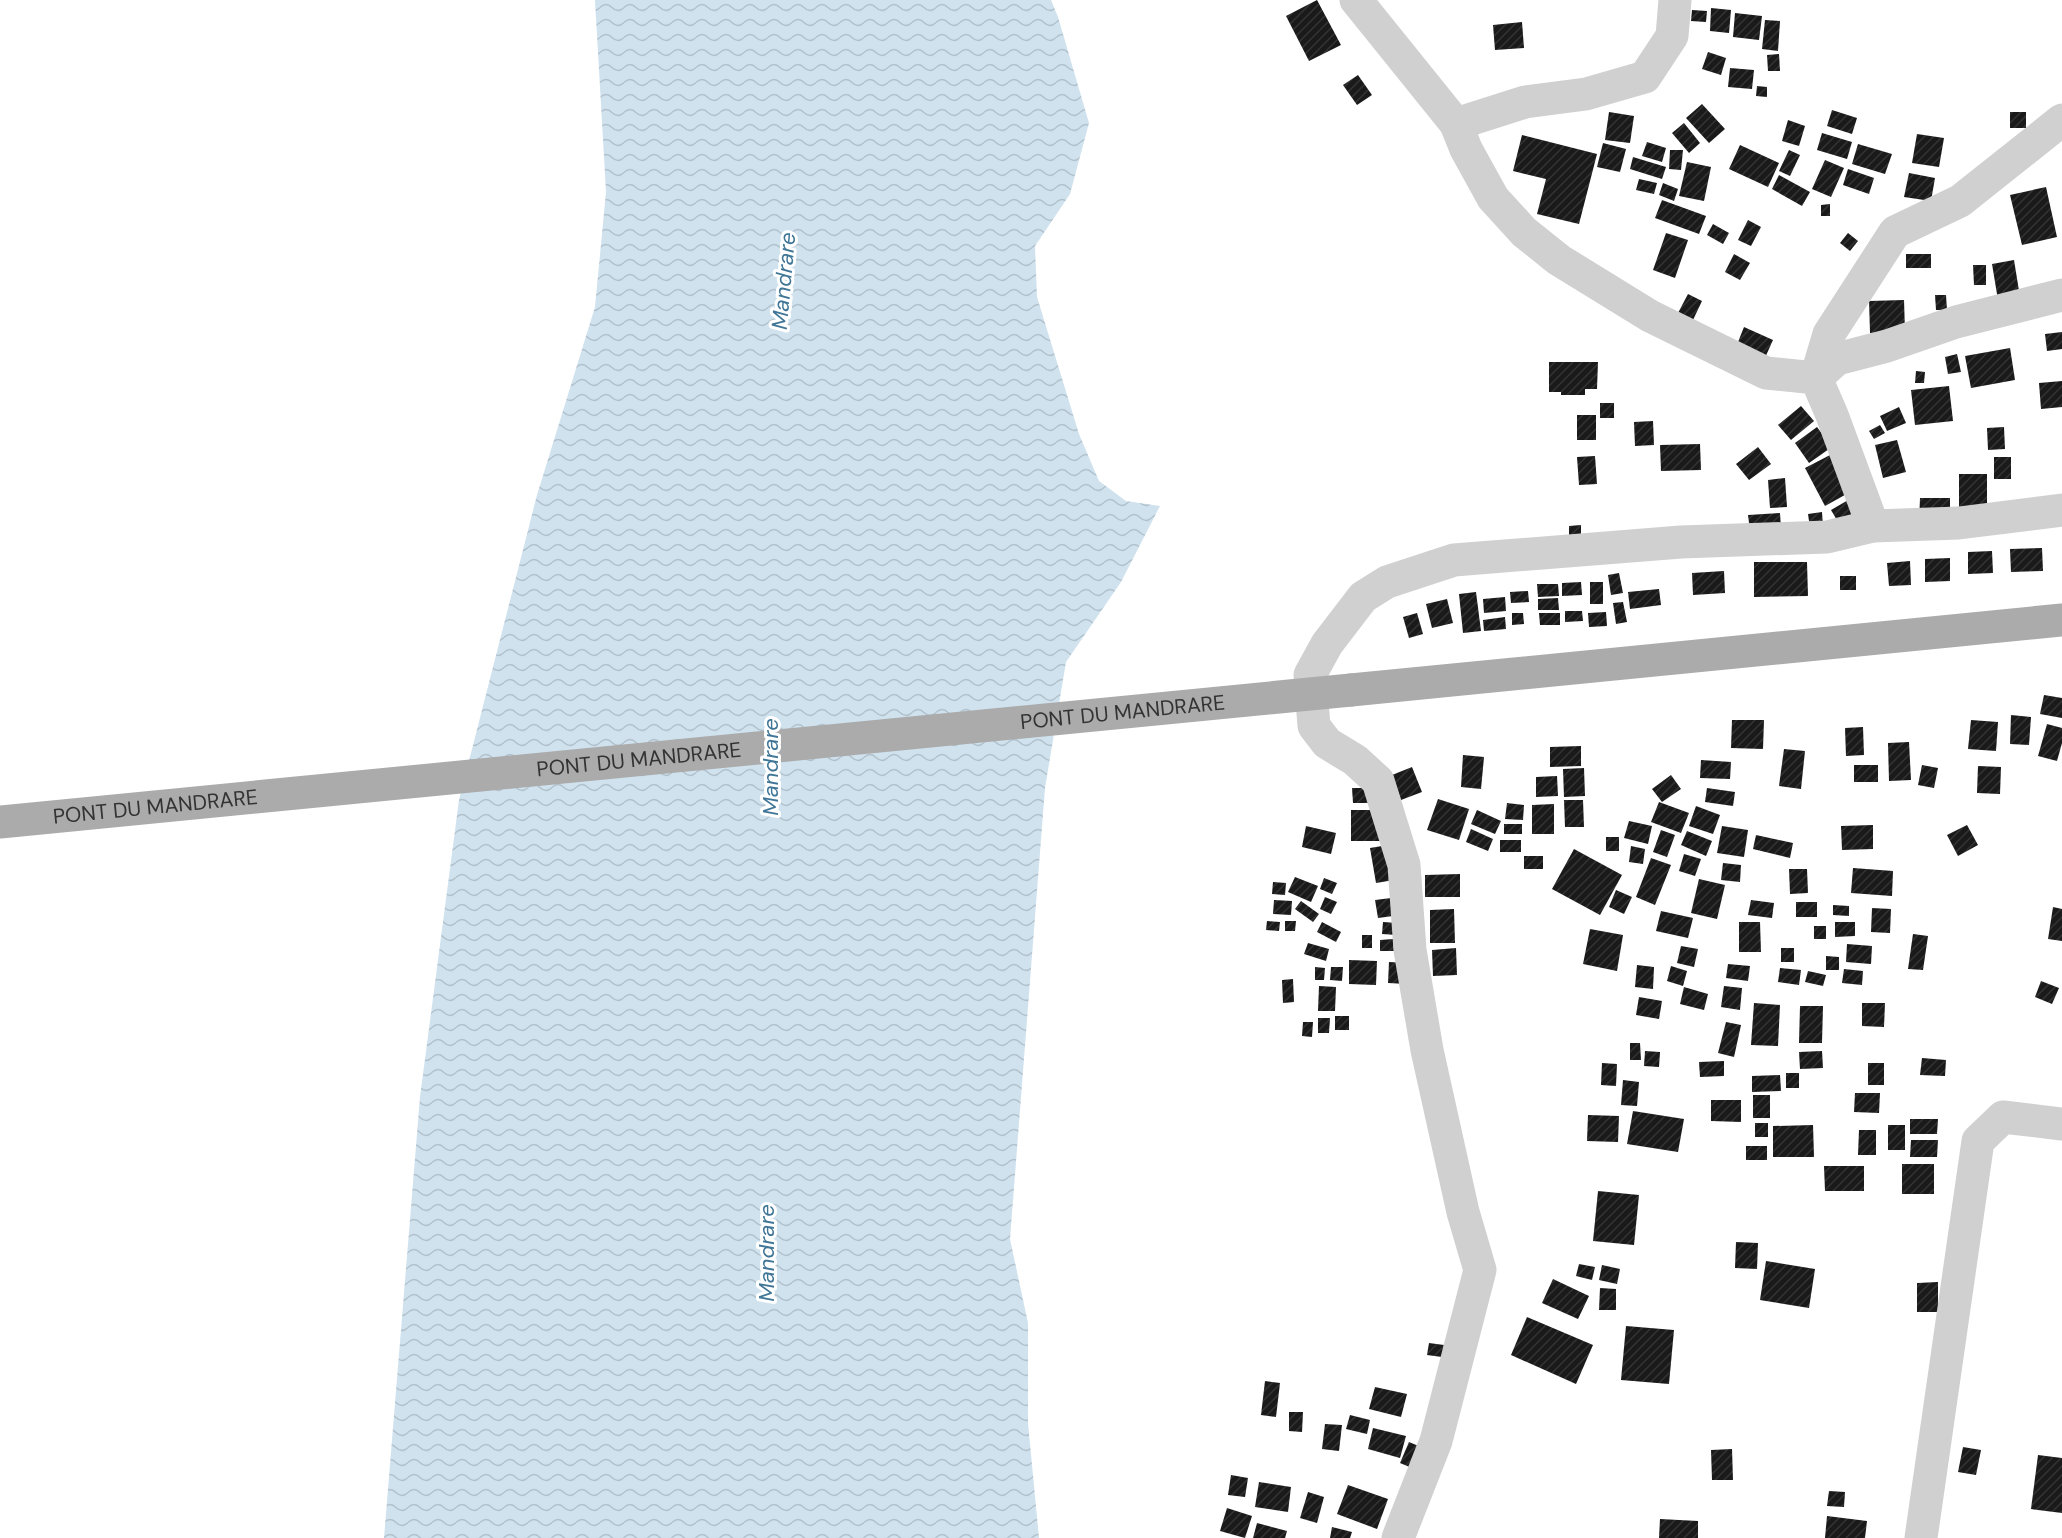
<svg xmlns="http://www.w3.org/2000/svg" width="2062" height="1538" viewBox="0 0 2062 1538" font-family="'DM Sans',sans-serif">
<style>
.water{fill:url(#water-waves)}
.building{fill:url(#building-hatch)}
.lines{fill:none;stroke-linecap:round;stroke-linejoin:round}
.minor{stroke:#d0d0d0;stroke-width:33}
.major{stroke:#ababab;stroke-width:33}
.major-bridge{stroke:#ababab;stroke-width:33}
.labels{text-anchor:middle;stroke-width:6;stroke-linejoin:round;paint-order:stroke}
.street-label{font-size:21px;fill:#333;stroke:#fff}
.water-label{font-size:22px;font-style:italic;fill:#3f7597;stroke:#fff}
</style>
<defs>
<pattern id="water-waves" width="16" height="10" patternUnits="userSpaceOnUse" patternTransform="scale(1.5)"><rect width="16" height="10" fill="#cfe2ee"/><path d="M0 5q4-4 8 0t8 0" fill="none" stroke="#b2c2cd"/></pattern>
<pattern id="building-hatch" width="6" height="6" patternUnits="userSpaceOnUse" patternTransform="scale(1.5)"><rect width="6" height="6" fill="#1a1a1a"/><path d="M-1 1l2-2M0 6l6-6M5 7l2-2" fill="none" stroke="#333"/></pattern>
</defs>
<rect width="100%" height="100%" fill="#fff"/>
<path class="water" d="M595 0H1051L1058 17 1089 123 1070 194 1035 246 1037 297 1079 434 1099 481 1126 501 1160 506 1121 582 1066 662 1045 788 1010 1239 1028 1323V1423L1039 1538H384L420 1097 459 800 537 495 595 307 606 192Z"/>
<g class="building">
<path d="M1317 0 1341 45 1309 61 1286 16Z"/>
<path d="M1711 8 1731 10 1729 33 1710 31Z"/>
<path d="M1692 10 1707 11 1706 22 1691 21Z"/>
<path d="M1735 13 1762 16 1759 40 1733 37Z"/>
<path d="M1765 20 1780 21 1778 51 1762 49Z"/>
<path d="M1522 22 1524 48 1495 50 1493 25Z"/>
<path d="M1708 52 1726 58 1721 75 1702 69Z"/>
<path d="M1779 54 1780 71H1768L1767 55Z"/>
<path d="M1730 68 1754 70 1752 89 1728 87Z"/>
<path d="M1358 75 1372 95 1357 105 1343 85Z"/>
<path d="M1757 86 1767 87V97L1756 96Z"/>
<path d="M1702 104 1725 129 1709 143 1686 118Z"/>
<path d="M1832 110 1857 118 1852 134 1827 126Z"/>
<path d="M1609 112 1634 116 1630 143 1605 140Z"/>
<rect x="2010" y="112" width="16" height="16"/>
<path d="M1788 120 1805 126 1799 146 1782 141Z"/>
<path d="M1684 123 1700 143 1689 153 1672 133Z"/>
<path d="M1822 133 1852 142 1847 159 1817 150Z"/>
<path d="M1917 134 1944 138 1939 167 1912 163Z"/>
<path d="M1522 135 1597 154 1579 224 1537 214 1546 179 1513 171Z"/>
<path d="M1647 142 1666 148 1662 162 1642 156Z"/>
<path d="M1603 143 1626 149 1620 172 1597 167Z"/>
<path d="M1858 144 1892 154 1885 174 1852 164Z"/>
<path d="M1740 145 1779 163 1768 187 1729 169Z"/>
<path d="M1670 150H1683L1681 170 1669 169Z"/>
<path d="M1789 150 1800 155 1790 176 1779 171Z"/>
<path d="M1633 157 1666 167 1662 179 1630 169Z"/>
<path d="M1825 160 1844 168 1831 197 1812 189Z"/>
<path d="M1687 162 1711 167 1704 201 1679 196Z"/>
<path d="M1848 169 1874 178 1869 194 1843 185Z"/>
<path d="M1909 173 1935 178 1931 201 1904 197Z"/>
<path d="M1779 175 1810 192 1802 206 1772 189Z"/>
<path d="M1639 179 1657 183 1654 194 1636 190Z"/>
<path d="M1663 183 1678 189 1674 201 1659 195Z"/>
<path d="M2046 187 2057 237 2022 245 2010 195Z"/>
<path d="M1662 200 1706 216 1699 234 1655 218Z"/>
<path d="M1830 204V216H1821V205Z"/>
<path d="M1748 220 1761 227 1751 246 1738 240Z"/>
<path d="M1713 224 1729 233 1723 244 1707 235Z"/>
<path d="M1666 233 1688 240 1675 278 1653 270Z"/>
<path d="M1848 233 1858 241 1850 251 1840 243Z"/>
<path d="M1734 254 1750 263 1740 280 1725 272Z"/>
<rect x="1906" y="254" width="25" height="14"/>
<path d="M2014 260 2020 297 1998 300 1992 264Z"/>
<path d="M1973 265H1986V285H1974Z"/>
<path d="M1688 294 1702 301 1693 320 1678 313Z"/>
<path d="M1935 295H1946L1947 310H1936Z"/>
<path d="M1904 300 1905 332 1870 333 1869 301Z"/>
<path d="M1744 327 1773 340 1764 360 1736 347Z"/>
<path d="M2062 332V349L2047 351 2045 334Z"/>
<path d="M2010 348 2015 380 1971 388 1965 356Z"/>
<path d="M1957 354 1961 372 1948 374 1945 357Z"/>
<path d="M1549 362H1598L1597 389H1585V395H1561V392H1549Z"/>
<path d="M1916 371 1925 372 1924 383H1915Z"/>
<path d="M2062 381V407L2041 409 2039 383Z"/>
<path d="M1949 386 1953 421 1915 425 1911 390Z"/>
<rect x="1600" y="403" width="14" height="15"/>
<path d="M1801 406 1814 421 1791 440 1778 425Z"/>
<path d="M1899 407 1906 423 1887 431 1880 416Z"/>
<rect x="1577" y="415" width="19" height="25"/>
<path d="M1653 421 1654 445 1635 446 1634 422Z"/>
<path d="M1880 425 1885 433 1874 439 1869 431Z"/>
<path d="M1817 427 1832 447 1809 463 1795 443Z"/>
<path d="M2004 427 2005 449 1988 450 1987 428Z"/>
<path d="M1897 440 1906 472 1883 478 1875 445Z"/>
<path d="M1700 444 1701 470 1661 471 1660 445Z"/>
<path d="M1758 447 1771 464 1749 480 1736 464Z"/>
<path d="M1832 454 1852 491 1825 506 1805 468Z"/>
<path d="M1595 456 1597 484 1579 485 1577 457Z"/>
<rect x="1994" y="457" width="17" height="22"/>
<rect x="1959" y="474" width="28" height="42"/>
<path d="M1785 478 1787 507 1770 508 1768 480Z"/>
<path d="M1920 498H1950V523L1919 522Z"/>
<path d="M1850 499 1860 516 1841 527 1831 510Z"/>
<path d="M1822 512 1823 526 1810 528 1808 514Z"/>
<path d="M1780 513 1781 529 1750 531 1748 515Z"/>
<path d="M1581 525V543L1569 544V526Z"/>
<path d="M2042 548 2043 571 2011 572 2010 549Z"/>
<path d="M1992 551 1993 573 1968 574V552Z"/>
<path d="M1950 558V581L1925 582V559Z"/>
<path d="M1910 561 1911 585 1889 586 1887 563Z"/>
<path d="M1754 562H1807L1808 596 1754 597Z"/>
<path d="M1724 571 1725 593 1693 595 1692 573Z"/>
<path d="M1619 573 1623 593 1611 595 1608 575Z"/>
<rect x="1840" y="576" width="16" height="14"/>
<path d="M1581 582 1582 595 1562 596V583Z"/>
<rect x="1590" y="582" width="13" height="22"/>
<path d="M1537 584H1558L1559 596 1538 597Z"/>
<path d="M1659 589 1661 605 1630 609 1628 592Z"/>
<path d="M1528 591 1529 602 1511 603 1510 592Z"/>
<path d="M1476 592 1481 631 1463 633 1459 594Z"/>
<path d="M1505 597 1506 611 1484 613 1483 599Z"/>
<path d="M1558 598 1559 610H1538V599Z"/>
<path d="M1447 599 1453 623 1432 628 1426 604Z"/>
<path d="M1623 602 1627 622 1616 624 1613 603Z"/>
<path d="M1565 611H1582L1583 621 1565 622Z"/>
<path d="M1606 612 1607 626 1589 627 1588 613Z"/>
<path d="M1417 613 1423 634 1409 638 1403 617Z"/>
<path d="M1512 613H1523L1524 624 1512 625Z"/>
<path d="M1539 613H1560V625H1540Z"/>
<path d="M1505 617 1506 629 1484 631 1483 620Z"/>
<path d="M2044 695 2062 698V718L2040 714Z"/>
<path d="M2011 715 2031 717 2029 745 2010 744Z"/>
<path d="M1732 720H1764L1763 749 1731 748Z"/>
<path d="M1971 720 1998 722 1996 751 1968 749Z"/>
<path d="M2047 724 2062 728V743L2057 761 2038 756Z"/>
<path d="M1863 727 1864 755 1846 756 1845 728Z"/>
<path d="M1909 742 1911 780 1889 781 1888 743Z"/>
<path d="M1581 746V766L1550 767V747Z"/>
<path d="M1784 749 1805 751 1801 789 1779 786Z"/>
<path d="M1463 755 1484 757 1481 789 1461 787Z"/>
<path d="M1701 760 1731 762 1730 779 1700 778Z"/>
<rect x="1854" y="765" width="24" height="17"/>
<path d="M1922 765 1938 768 1934 788 1918 785Z"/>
<path d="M1978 766 2001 767 2000 794 1977 793Z"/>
<path d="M1412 767 1422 792 1401 800 1392 775Z"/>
<path d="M1584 768 1585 796 1564 797 1563 769Z"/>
<path d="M1671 775 1681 789 1662 802 1652 789Z"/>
<path d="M1557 776 1558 796 1536 797V777Z"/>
<path d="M1352 788H1374V803H1353Z"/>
<path d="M1707 788 1735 792 1733 806 1705 802Z"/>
<path d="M1438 799 1469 809 1459 840 1427 830Z"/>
<path d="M1564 800H1583L1584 827H1565Z"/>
<path d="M1659 802 1689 813 1681 833 1651 822Z"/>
<path d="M1507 803 1524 805 1523 820 1505 819Z"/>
<path d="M1554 804V834H1532V805Z"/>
<path d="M1696 806 1720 815 1713 834 1689 826Z"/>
<rect x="1351" y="810" width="33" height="31"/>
<path d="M1477 810 1501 821 1495 834 1471 824Z"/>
<path d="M1629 821 1652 826 1648 844 1624 838Z"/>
<rect x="1504" y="824" width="18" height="10"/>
<path d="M1873 825V849L1842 850 1841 826Z"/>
<path d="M1967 825 1978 845 1958 856 1947 835Z"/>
<path d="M1306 826 1336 833 1331 854 1302 847Z"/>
<path d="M1722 826 1748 830 1744 857 1717 853Z"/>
<path d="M1471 829 1493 839 1488 851 1466 842Z"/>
<path d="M1661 830 1675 835 1667 857 1653 852Z"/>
<path d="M1687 831 1712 841 1706 856 1681 845Z"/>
<path d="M1756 835 1793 843 1790 858 1753 849Z"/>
<rect x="1606" y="837" width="13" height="14"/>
<rect x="1500" y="840" width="21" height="12"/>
<path d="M1388 845 1394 880 1376 883 1370 848Z"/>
<path d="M1631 846 1645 849 1643 864 1629 862Z"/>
<path d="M1574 849 1622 875 1600 915 1552 889Z"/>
<path d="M1684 854 1701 859 1695 876 1679 871Z"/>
<rect x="1524" y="856" width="19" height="13"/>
<path d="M1651 858 1671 865 1655 905 1636 897Z"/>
<path d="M1723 863 1741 865 1740 882 1721 880Z"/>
<path d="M1853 868 1893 871 1892 896 1851 893Z"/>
<path d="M1789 869H1807L1808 893 1790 894Z"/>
<path d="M1460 874V897H1425V875Z"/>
<path d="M1295 877 1318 886 1311 902 1288 892Z"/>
<path d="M1324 878 1337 883 1332 894 1320 889Z"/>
<path d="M1699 879 1725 885 1717 919 1691 913Z"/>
<path d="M1273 882 1286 883 1285 895 1272 894Z"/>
<path d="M1616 890 1632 897 1624 914 1609 907Z"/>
<path d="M1325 897 1337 902 1331 914 1320 909Z"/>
<path d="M1391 898 1393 916 1378 918 1375 900Z"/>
<path d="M1274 900 1292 901 1291 915 1273 914Z"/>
<path d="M1751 900 1774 903 1772 918 1748 915Z"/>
<path d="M1301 901 1319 914 1313 922 1295 909Z"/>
<rect x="1796" y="902" width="21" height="15"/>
<path d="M1833 905 1849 906V916L1833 915Z"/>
<path d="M2053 907 2062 909V941L2048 939Z"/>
<path d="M1872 908 1891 909 1890 933 1871 932Z"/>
<path d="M1454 909 1455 943H1430V910Z"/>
<path d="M1661 911 1693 918 1688 938 1656 931Z"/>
<path d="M1267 921 1280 922 1279 931 1266 930Z"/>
<path d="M1285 921H1296L1295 931H1285Z"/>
<path d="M1322 922 1341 932 1336 942 1317 932Z"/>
<path d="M1383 922 1398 923 1397 935 1382 934Z"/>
<path d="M1739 922H1760L1761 952H1739Z"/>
<path d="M1835 922H1855V936L1835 937Z"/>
<rect x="1814" y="926" width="12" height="13"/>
<path d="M1590 929 1623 935 1617 971 1583 964Z"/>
<path d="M1913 934 1928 936 1923 970 1908 969Z"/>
<rect x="1362" y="935" width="10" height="13"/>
<path d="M1393 939 1394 951H1380V940Z"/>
<path d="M1308 943 1329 949 1326 961 1304 954Z"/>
<path d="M1847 944 1872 946 1871 964 1846 962Z"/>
<path d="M1681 946 1698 949 1694 967 1677 963Z"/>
<path d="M1456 948 1457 975 1433 976 1432 950Z"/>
<rect x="1781" y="948" width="13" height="14"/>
<path d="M1826 956 1839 957V970H1826Z"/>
<path d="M1349 960 1377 961 1376 985 1349 984Z"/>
<path d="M1389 962 1408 963 1407 984 1388 983Z"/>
<path d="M1728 964 1750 966 1748 981 1726 978Z"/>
<path d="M1637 965 1654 967 1653 989 1635 987Z"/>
<path d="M1671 966 1687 971 1683 986 1667 981Z"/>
<path d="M1315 967 1325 968 1324 980H1315Z"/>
<path d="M1331 967H1343L1342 981 1330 980Z"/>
<path d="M1780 968 1801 970 1799 985 1778 982Z"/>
<path d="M1844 969 1863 971 1862 985 1842 983Z"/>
<path d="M1808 971 1826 975 1823 986 1805 982Z"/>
<path d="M1293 979 1294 1002 1283 1003 1282 980Z"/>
<path d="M2041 981 2059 988 2052 1004 2035 997Z"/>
<path d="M1319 986 1336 987 1335 1011H1318Z"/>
<path d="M1724 986 1742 988 1740 1010 1721 1007Z"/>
<path d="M1684 987 1708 994 1704 1010 1680 1004Z"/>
<path d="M1639 997 1662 1001 1659 1019 1636 1015Z"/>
<path d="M1754 1003 1780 1005 1778 1046 1751 1045Z"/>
<path d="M1862 1003H1885L1884 1027 1862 1026Z"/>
<path d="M1800 1006H1823L1822 1043H1799Z"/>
<rect x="1335" y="1016" width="14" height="14"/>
<path d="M1318 1018H1330L1329 1033H1318Z"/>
<path d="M1303 1022H1313L1312 1037 1302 1036Z"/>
<path d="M1726 1022 1741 1025 1734 1057 1718 1053Z"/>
<path d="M1630 1043H1640L1641 1060H1630Z"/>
<path d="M1645 1051 1660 1052 1659 1067 1644 1066Z"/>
<path d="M1822 1051 1823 1068 1800 1069 1799 1052Z"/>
<path d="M1922 1058 1946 1060 1945 1076 1920 1075Z"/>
<path d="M1724 1061V1076L1700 1077 1699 1062Z"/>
<path d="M1602 1063 1617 1064 1616 1086 1601 1085Z"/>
<rect x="1868" y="1063" width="16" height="22"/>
<rect x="1786" y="1073" width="13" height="15"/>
<path d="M1780 1075 1781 1091 1752 1092V1076Z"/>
<path d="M1623 1080 1639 1082 1637 1106 1621 1105Z"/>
<path d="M1855 1093H1880L1879 1113 1854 1112Z"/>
<rect x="1753" y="1095" width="17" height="23"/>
<path d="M1711 1100H1741V1122L1711 1121Z"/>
<path d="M1633 1111 1684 1119 1678 1152 1627 1144Z"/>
<path d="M1588 1115 1619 1116 1618 1142 1587 1141Z"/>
<path d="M1910 1119H1938L1937 1134H1910Z"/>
<rect x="1755" y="1123" width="13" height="14"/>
<path d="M1813 1125 1814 1157H1773V1126Z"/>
<rect x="1888" y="1125" width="17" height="25"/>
<path d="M1859 1130H1876V1155H1858Z"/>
<path d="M1911 1140H1938L1937 1157H1910Z"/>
<rect x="1746" y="1146" width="21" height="14"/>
<rect x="1902" y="1164" width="32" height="30"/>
<path d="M1824 1166H1864V1191H1825Z"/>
<path d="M1598 1191 1639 1195 1634 1245 1593 1241Z"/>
<path d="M1736 1242 1758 1243 1757 1269 1735 1268Z"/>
<path d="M1766 1261 1815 1269 1809 1308 1760 1300Z"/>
<path d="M1579 1264 1595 1267 1592 1280 1576 1276Z"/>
<path d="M1602 1265 1620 1269 1617 1284 1599 1280Z"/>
<path d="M1553 1279 1589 1296 1578 1319 1542 1303Z"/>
<path d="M1938 1282V1312H1917V1283Z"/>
<path d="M1600 1288 1616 1289V1310H1599Z"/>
<path d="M1527 1317 1593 1345 1576 1384 1511 1355Z"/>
<path d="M1626 1326 1674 1330 1669 1384 1621 1380Z"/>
<path d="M1429 1343 1444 1345 1442 1357 1427 1355Z"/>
<path d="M1265 1381 1280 1383 1276 1417 1261 1415Z"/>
<path d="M1375 1387 1407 1394 1401 1417 1369 1409Z"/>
<path d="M1289 1412H1303L1302 1432 1289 1431Z"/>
<path d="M1350 1415 1370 1420 1367 1434 1346 1429Z"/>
<path d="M1325 1424 1342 1425 1339 1451 1322 1449Z"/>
<path d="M1373 1428 1406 1436 1400 1458 1368 1449Z"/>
<path d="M1409 1442 1421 1447 1412 1468 1400 1463Z"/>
<path d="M1963 1447 1981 1450 1976 1475 1958 1472Z"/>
<path d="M1732 1449 1733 1480H1712L1711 1450Z"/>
<path d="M2038 1455 2062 1458V1513L2031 1509Z"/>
<path d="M1231 1475 1248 1478 1245 1497 1228 1495Z"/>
<path d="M1259 1482 1291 1487 1288 1512 1255 1507Z"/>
<path d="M1348 1485 1388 1499 1377 1529 1337 1514Z"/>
<path d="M1829 1491 1845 1492 1844 1507 1827 1506Z"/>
<path d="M1308 1492 1324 1497 1317 1523 1300 1518Z"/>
<path d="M1227 1508 1252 1516 1245 1538 1220 1531Z"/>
<path d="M1827 1516 1867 1521 1865 1538H1825Z"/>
<path d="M1660 1519 1698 1521V1538H1659Z"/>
<path d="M1257 1523 1287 1531 1285 1538H1253Z"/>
<path d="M1332 1527 1352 1532 1350 1538H1330Z"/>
</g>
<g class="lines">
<g class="minor">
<path d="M1356 0 1456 124"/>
<path d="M1675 0 1672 36 1645 77 1586 94 1525 102 1456 124 1466 149 1493 198 1524 232 1559 260 1650 316 1766 373 1816 378 1832 415 1873 526"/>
<path d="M1816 378 1829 334 1895 232 1960 201 2062 120"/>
<path d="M1816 378 1837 359 1887 346 1956 322 2062 295"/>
<path d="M1398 1538 1436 1441 1480 1270 1463 1212 1427 1050 1410 950 1404 865 1378 781 1355 760 1327 743 1314 726 1310 675 1327 644 1363 597 1387 582 1454 560 1681 542 1827 537 1873 526 1959 523 2062 510"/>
<path d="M1921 1538 1978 1141 2003 1117 2062 1124"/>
</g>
<path class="major" d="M1351 690 2062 620"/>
<path class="major-bridge" id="s1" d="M0 822 1351 690"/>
</g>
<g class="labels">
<g class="street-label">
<text dy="7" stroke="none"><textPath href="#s1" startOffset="1128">PONT DU MANDRARE</textPath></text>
<text dy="7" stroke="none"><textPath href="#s1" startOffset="642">PONT DU MANDRARE</textPath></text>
<text dy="7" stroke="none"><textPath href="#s1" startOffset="156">PONT DU MANDRARE</textPath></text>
</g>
<g class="water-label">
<text transform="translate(783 281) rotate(-85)" y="8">Mandrare</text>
<text transform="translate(770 767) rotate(-90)" y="8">Mandrare</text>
<text transform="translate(766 1253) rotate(-90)" y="8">Mandrare</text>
</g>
</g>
</svg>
